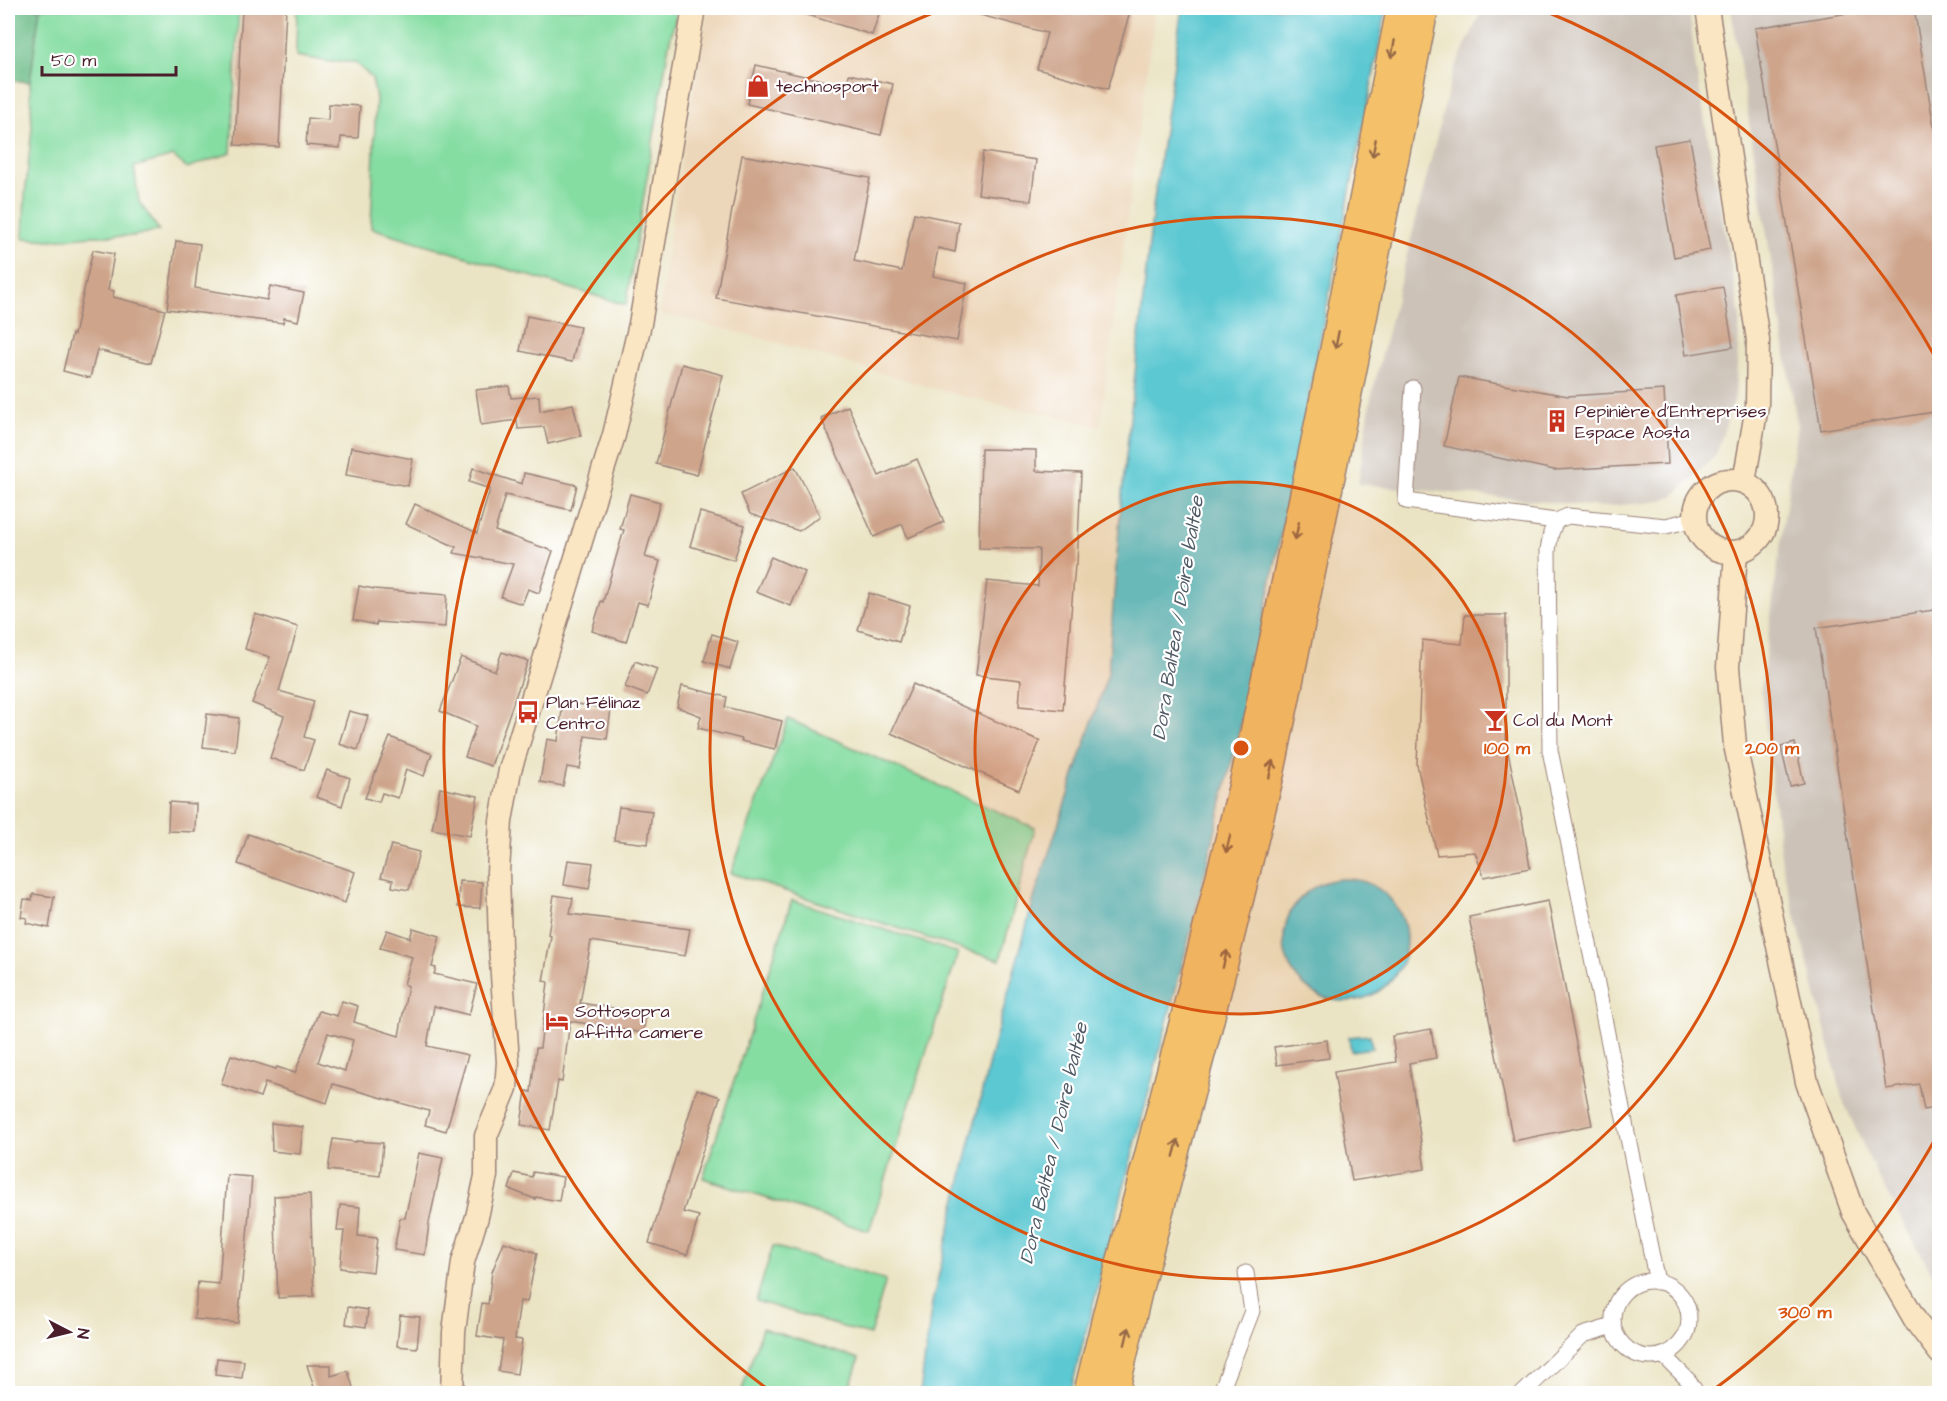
<svg xmlns="http://www.w3.org/2000/svg" width="1947" height="1401" viewBox="0 0 1947 1401" font-family="'Architects Daughter',sans-serif">
<style>
.built{fill:#edd7ba}
.industrial{fill:#ccc2b8}
.green{fill:#85dda2;stroke:#687e66;stroke-width:1.5}
.forest{fill:#6cbc88;stroke:#5b6e5a;stroke-width:1.5}
.water{fill:#5bc8d1;stroke:#52747e;stroke-width:1.5}
.building{fill:#cea48b;fill-rule:evenodd}
.lines{fill:none;stroke-linecap:round;stroke-linejoin:round}
.street-casing{stroke:#9a8278;stroke-width:17}
.secondary-casing{stroke:#9a8278;stroke-width:25}
.highway-casing{stroke:#9a8278;stroke-width:31}
.street{stroke:#fff;stroke-width:15}
.secondary{stroke:#fbe6c3;stroke-width:22}
.highway{stroke:#f4c16a;stroke-width:28}
.oneway{stroke:#966847}
.ring{fill:none;stroke:#d8530f;stroke-width:3}
.labels{text-anchor:middle;stroke-width:4.5;stroke-linejoin:round;paint-order:stroke}
.poi-label{font-size:18px;fill:#4a1f2b;stroke:#fff;text-anchor:start}
.water-label{font-size:20px;font-style:italic;fill:#505a65;stroke:#fff}
.centre{fill:#d8530f;stroke:#fff;stroke-width:3}
.ring-label{font-size:18px;text-anchor:middle;font-weight:bold;fill:#d8530f;stroke:#fff;stroke-width:4.5;stroke-linejoin:round;paint-order:stroke}
</style>
<rect width="100%" height="100%" fill="#fff"/>
<filter id="ink" filterUnits="userSpaceOnUse"><feTurbulence type="fractalNoise" baseFrequency=".0167" numOctaves="2"/><feDisplacementMap in="SourceGraphic" scale="12" xChannelSelector="R" yChannelSelector="G"/><feConvolveMatrix kernelMatrix="1 2 1 2 8 2 1 2 1" color-interpolation-filters="sRGB"/></filter>
<filter id="wash" filterUnits="userSpaceOnUse"><feTurbulence type="fractalNoise" baseFrequency=".008" numOctaves="4" result="noise"/><feDisplacementMap in="SourceGraphic" scale="24" xChannelSelector="R" yChannelSelector="G"/><feGaussianBlur stdDeviation="1.35" result="paint"/><feColorMatrix in="noise" values="0 0 0 0 0 0 0 0 0 0 0 0 0 0 0 0 0 1.4 0 .05"/><feComposite in="paint" operator="in"/></filter>
<g filter="url(#wash)">
<rect width="100%" height="100%" fill="#ebe4c4"/>
<path class="built" d="M708 8H1155L1100 426 961 396 754 336 659 313 678 177Z"/>
<g class="industrial">
<path d="M1483 8H1689L1696 70 1740 317 1735 397 1716 455 1673 497 1654 502 1601 507 1358 484 1371 398 1453 72Z"/>
<path d="M1731 8H1939V1280L1935 1279 1876 1173 1844 1103 1782 864 1761 689 1797 424Z"/>
</g>
<g class="green">
<path d="M40 8H239L231 153 187 168 173 156 134 167 139 202 159 230 134 236H91L51 240 23 238 25 196 32 128 30 82Z"/>
<path d="M297 8H678L669 44 626 305 371 228 376 98 372 78 354 62H331L296 56Z"/>
<path d="M788 719 1035 828 1000 960 958 948 731 873Z"/>
<path d="M792 900 958 953 869 1231 703 1178Z"/>
<path d="M773 1246 886 1280 870 1335 756 1301Z"/>
<path d="M762 1328 859 1359 848 1393H741Z"/>
</g>
<path class="forest" d="M8 8H40L30 82 8 80Z"/>
<g class="water">
<path d="M1182 8H1384V22L1252 678 1194 919 1070 1393 920 1394 932 1303 990 1058 1036 892 1108 673 1121 503 1153 207Z"/>
<circle cx="1345" cy="940" r="61"/>
<path d="M1370 1035 1372 1048 1351 1051 1349 1037Z"/>
</g>
<g id="blocks">
<g class="building">
<path d="M242 8H286L279 147 235 145Z"/>
<path d="M795 8H881L872 35 795 11Z"/>
<path d="M970 8H1131L1108 89 1037 69 1047 33 969 12Z"/>
<path d="M1880 8H1914L1940 163V411L1821 430 1755 28Z"/>
<path d="M756 65 847 86 849 74 893 84 881 135 747 104Z"/>
<path d="M329 104 360 106 358 138 341 137 340 148 306 145 308 118 328 120Z"/>
<path d="M1690 139 1710 250 1674 257 1654 145Z"/>
<path d="M983 152 1036 160 1031 201 978 194Z"/>
<path d="M742 155 870 178 854 261 902 271 914 213 959 222 955 252 938 248 933 276 967 283 957 341 716 298Z"/>
<path d="M176 241 200 244 195 288 267 300 270 286 304 293 298 321 284 318 283 323 167 309Z"/>
<path d="M93 250 114 254 108 290 114 291 113 297 165 310 151 363 97 350 90 378 63 371 72 334 74 335Z"/>
<path d="M1723 287 1733 347 1686 355 1676 295Z"/>
<path d="M527 316 580 327 572 362 520 351Z"/>
<path d="M682 364 723 375 697 475 656 464Z"/>
<path d="M1459 377 1568 396 1664 390 1668 464 1554 470 1444 446Z"/>
<path d="M509 386 511 398 539 396 540 411 573 404 581 436 548 444 544 427 518 429 517 420 481 425 476 390Z"/>
<path d="M848 406 879 476 917 459 944 522 908 538 902 524 874 537 821 418Z"/>
<path d="M351 447 413 459 408 486 346 475Z"/>
<path d="M981 449 1036 450V471L1081 473 1077 565H1075L1063 710 1019 706 1021 680 976 675 987 581 1038 586 1039 549 979 548Z"/>
<path d="M795 467 820 516 799 531 750 514 741 494Z"/>
<path d="M473 468 522 484 524 473 577 485 571 510 505 495 495 531 553 551 539 593 528 589 522 604 501 597 513 564 454 553 456 547 406 524 415 504 477 533 490 489 469 482Z"/>
<path d="M630 494 660 502 645 557 660 561 648 605 638 602 626 642 592 631 601 601 603 602 624 530 620 529Z"/>
<path d="M700 512 745 525 734 560 690 546Z"/>
<path d="M771 557 805 572 791 606 756 592Z"/>
<path d="M359 586 374 589 447 595 445 627 377 622 376 625 353 620Z"/>
<path d="M869 593 910 606 899 642 858 630Z"/>
<path d="M1940 609V1107L1924 1110 1919 1084 1886 1089 1816 628Z"/>
<path d="M255 614 298 627 279 691 314 701 304 737 314 740 304 770 270 758 284 716 252 703 270 657 245 649Z"/>
<path d="M1465 615H1506V742L1523 824 1530 868 1484 877 1475 852 1437 855 1417 765 1422 640 1462 644Z"/>
<path d="M712 634 738 642 730 669 704 661Z"/>
<path d="M502 652 528 661 491 766 465 757 476 726 440 711 461 657 495 671Z"/>
<path d="M635 661 657 669 647 695 625 687Z"/>
<path d="M913 684 1040 741 1019 790 891 733Z"/>
<path d="M682 686 727 697 725 707 782 721 775 749 741 741 742 739 698 728 701 716 677 707Z"/>
<path d="M563 702 611 709 607 739 585 736 580 769 567 767 563 786 540 782 547 739 558 741Z"/>
<path d="M349 711 368 716 358 750 339 744Z"/>
<path d="M207 714 239 718 235 751 203 747Z"/>
<path d="M390 737 432 754 424 776 406 769 398 798 382 793 379 802 365 798Z"/>
<path d="M1795 743 1804 783 1790 786 1781 747Z"/>
<path d="M327 770 350 778 342 806 316 797Z"/>
<path d="M440 788 478 796 470 836 432 829Z"/>
<path d="M169 802 196 804 195 832 168 831Z"/>
<path d="M619 807 652 811 648 844 614 840Z"/>
<path d="M248 834 355 872 345 903 238 864Z"/>
<path d="M391 845 419 852 409 890 392 887 393 880 381 877Z"/>
<path d="M568 860 593 863 589 889 564 885Z"/>
<path d="M459 881 482 882 480 908 458 907Z"/>
<path d="M33 894 54 897 49 928 26 923 27 918 21 917 24 899 32 900Z"/>
<path d="M554 895 573 898 570 914 690 929 685 956 591 941 580 1003 646 1013 643 1033 570 1021 562 1082 558 1081 550 1130 521 1125 526 1091 531 1092 536 1048H540L548 982 543 981 551 936 548 935Z"/>
<path d="M1548 901 1592 1125 1513 1141 1469 917Z"/>
<path d="M413 928 440 936 432 967 436 968 434 974 477 984 469 1015 434 1006 427 1046 468 1055 446 1131 425 1125 429 1111 333 1084 327 1103 265 1083 260 1097 221 1084 231 1055 276 1069 277 1067 295 1073 319 1011 337 1016 342 1001 358 1006 354 1022 399 1036 408 986 404 984 412 957 380 948 387 930 410 938ZM328 1033 353 1040 345 1071 318 1062Z"/>
<path d="M1431 1029 1436 1058 1409 1063 1425 1169 1352 1181 1334 1072 1396 1062 1392 1036Z"/>
<path d="M1327 1040 1329 1058 1277 1065 1274 1047Z"/>
<path d="M697 1089 720 1097 683 1212 699 1216 687 1255 649 1243Z"/>
<path d="M271 1123 303 1127 300 1154 272 1151Z"/>
<path d="M333 1139 356 1142V1141L383 1143 380 1176 328 1170Z"/>
<path d="M419 1153 443 1158 429 1223 425 1255 394 1250 400 1218H405Z"/>
<path d="M533 1172 563 1177 559 1201 536 1197 535 1199 509 1189 514 1173 532 1177Z"/>
<path d="M227 1175 252 1177 245 1260H244L238 1323 194 1319 198 1282 219 1284Z"/>
<path d="M310 1194 314 1296 278 1298 274 1196Z"/>
<path d="M340 1205 360 1207 358 1236 377 1238 373 1272 340 1268 344 1231H337Z"/>
<path d="M504 1242 537 1253 527 1302 520 1301 515 1339 522 1340 517 1374 498 1371 503 1340 477 1336 482 1303 488 1304 492 1272Z"/>
<path d="M348 1307 368 1310 366 1327 346 1324Z"/>
<path d="M400 1315 420 1317 417 1348 397 1346Z"/>
<path d="M217 1358 244 1361 242 1378 215 1375Z"/>
<path d="M307 1365H331V1376L348 1371 355 1394H316Z"/>
</g>
</g>
</g>
<g filter="url(#ink)">
<use href="#blocks" fill-opacity="0" stroke="#9a8278" stroke-width="1.5"/>
<g class="lines">
<g class="street-casing">
<g id="street">
<path d="M1413 388 1406 501 1556 521 1551 533 1548 550 1550 750 1657 1282"/>
<path d="M1556 521 1568 516 1666 526 1695 519"/>
<circle cx="1651" cy="1319" r="38"/>
<path d="M1664 1356 1689 1381 1697 1394"/>
<path d="M1220 1394 1252 1311 1246 1273"/>
<path d="M1522 1394 1583 1335 1613 1326"/>
</g>
</g>
<g class="secondary-casing">
<g id="secondary">
<path d="M1707 8 1758 340 1757 406 1744 482"/>
<circle cx="1731" cy="516" r="36"/>
<path d="M1736 552 1728 667 1735 745 1807 1082 1853 1212 1917 1323 1940 1353"/>
<path d="M452 1394 454 1332 463 1262 477 1217 486 1176V1136L506 1088 508 1062 500 946 498 872 501 821 510 770 614 435 640 324 694 8"/>
</g>
</g>
<g class="highway-casing">
<g id="highway">
<path d="M1088 1394 1108 1311 1184 1022 1246 774 1334 352 1401 8"/>
<path d="M1114 1394 1138 1290 1208 1026 1270 773 1354 361 1424 8"/>
</g>
</g>
<use href="#street" class="street"/>
<use href="#secondary" class="secondary"/>
<use href="#highway" class="highway"/>
</g>
<defs><path id="oneway-shaft" d="M-6 0H5M1.5-3L5.5 0L1.5 3" fill="none" stroke-width="1.6" stroke-linecap="round" stroke-linejoin="round" transform="scale(1.5)"/></defs>
<g class="oneway">
<use href="#oneway-shaft" transform="translate(1393 49) rotate(101)"/>
<use href="#oneway-shaft" transform="translate(1374 148) rotate(101)"/>
<use href="#oneway-shaft" transform="translate(1337 340) rotate(101)"/>
<use href="#oneway-shaft" transform="translate(1297 531) rotate(102)"/>
<use href="#oneway-shaft" transform="translate(1271 769) rotate(-78)"/>
<use href="#oneway-shaft" transform="translate(1228 844) rotate(104)"/>
<use href="#oneway-shaft" transform="translate(1225 959) rotate(-76)"/>
<use href="#oneway-shaft" transform="translate(1176 1148) rotate(-75)"/>
<use href="#oneway-shaft" transform="translate(1127 1336) rotate(-76)"/>
</g>
</g>
<circle cx="1241" cy="748" r="266" fill="#d8530f" fill-opacity=".12"/>
<g class="ring">
<circle cx="1241" cy="748" r="266"/>
<circle cx="1241" cy="748" r="531"/>
<path d="M1938 1134A797 797 0 0 1 1709 1393M773 1393A797 797 0 0 1 942 9M1540 9A797 797 0 0 1 1938 362"/>
</g>
<defs>
<g id="shop-bare" transform="scale(1.8)"><path d="M-5-2.5h2.3a2.7 3.5 0 0 1 5.4 0H5L5.5 6h-11ZM-1.5-2.5h3a1.5 2.3 0 0 0-3 0Z" fill="#c8321e" stroke="#fff" stroke-width="2.5" paint-order="stroke"/></g>
<g id="building-bare" transform="scale(1.8)"><path d="M-4-6H4V6H1V3H-1V6H-4ZM-2.5-4.3h1.7v1.8h-1.7ZM.8-4.3h1.7v1.8H.8ZM-2.5-1h1.7V.8h-1.7ZM.8-1h1.7V.8H.8Z" fill="#c8321e" stroke="#fff" stroke-width="2.5" paint-order="stroke"/></g>
<g id="bus-bare" transform="scale(1.8)"><path d="M-5-6H5V4H4V6H2V4H-2V6H-4V4H-5ZM-3.5-4V0h7V-4ZM-3.5 1.2v1.5H-2V1.2ZM2 1.2v1.5H3.5V1.2Z" fill="#c8321e" stroke="#fff" stroke-width="2.5" paint-order="stroke"/></g>
<g id="bar-bare" transform="scale(1.8)"><path d="M-6-5H6L.8 .8V4.5H3.5V6h-7V4.5H-.8V.8Z" fill="#c8321e" stroke="#fff" stroke-width="2.5" paint-order="stroke"/></g>
<g id="hotel-bare" transform="scale(1.8)"><path d="M-6-4.5h1.5V1H6V5H4.5V3h-9V5H-6ZM-4 0a1.8 1.8 0 1 1 3.6 0ZM.5 0V-2.5h3Q6-2.5 6 0Z" fill="#c8321e" stroke="#fff" stroke-width="2.5" paint-order="stroke"/></g>
</defs>
<g fill-rule="evenodd">
<use href="#shop-bare" x="758" y="86"/>
<use href="#building-bare" x="1557" y="421"/>
<use href="#bus-bare" x="528" y="712"/>
<use href="#bar-bare" x="1495" y="720"/>
<use href="#hotel-bare" x="557" y="1021"/>
</g>
<g class="labels">
<g class="poi-label">
<text x="776" y="92">technosport</text>
<text x="1575" y="417">Pepinière d'Entreprises<tspan x="1575" dy="21">Espace Aosta</tspan></text>
<text x="546" y="708">Plan Félinaz<tspan x="546" dy="21">Centro</tspan></text>
<text x="1513" y="726">Col du Mont</text>
<text x="575" y="1017">Sottosopra<tspan x="575" dy="21">affitta camere</tspan></text>
</g>
<g class="water-label">
<text transform="translate(1177 618) rotate(-81)" y="7">Dora Baltea / Doire baltée</text>
<text transform="translate(1053 1143) rotate(-77)" y="7">Dora Baltea / Doire baltée</text>
</g>
</g>
<circle cx="1241" cy="748" r="9" class="centre"/>
<g class="ring-label">
<text x="1507" y="754">100 m</text>
<text x="1772" y="754">200 m</text>
<text x="1805" y="1318">300 m</text>
</g>
<rect width="1947" height="1401" fill="none" stroke="#fff" stroke-width="30"/>
<g transform="translate(69 1332) rotate(97)" stroke="#ffffff" stroke-width="4.5" paint-order="stroke">
<path d="M0-4.5L10 22L0 15L-10 22Z" fill="#4a1f2b"/>
<text y="-9" font-size="16" font-weight="bold" text-anchor="middle" fill="#4a1f2b">N</text>
</g>
<path d="M42 66v9h134v-9" fill="none" stroke="#4a1f2b" stroke-width="3"/>
<text x="51" y="66" font-size="18" fill="#4a1f2b" stroke="#ffffff" stroke-width="4.5" paint-order="stroke">50 m</text>
</svg>
